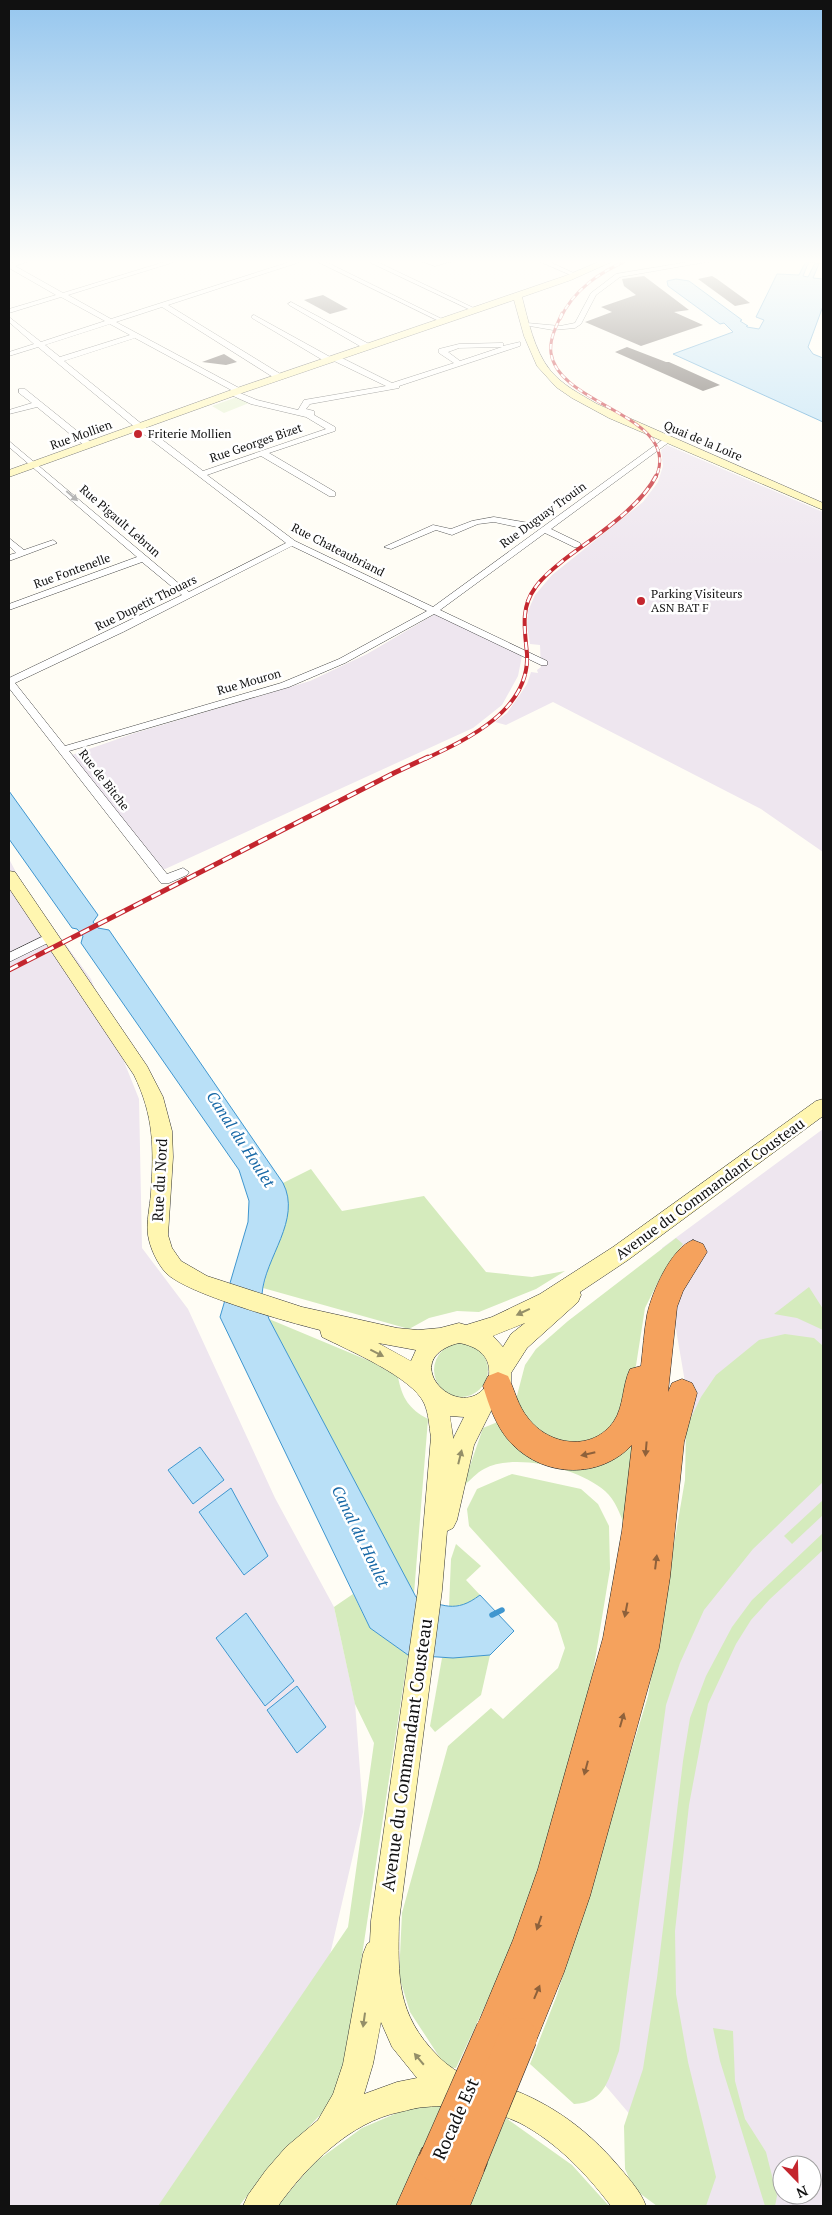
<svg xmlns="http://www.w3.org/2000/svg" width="832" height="2215" viewBox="0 0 832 2215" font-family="'PT Serif',serif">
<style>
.industrial{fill:#eee6ef;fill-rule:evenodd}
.green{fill:#d5ebbd}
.pitch{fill:#e6f2cf}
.water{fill:#b9e0f7;stroke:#3f96cf}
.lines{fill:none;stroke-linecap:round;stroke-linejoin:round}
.stream{stroke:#3f96cf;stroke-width:5.5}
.building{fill:#5a524d}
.street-casing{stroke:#444;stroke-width:1}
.secondary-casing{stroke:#333;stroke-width:1}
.highway-casing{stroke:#222;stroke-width:1}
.street{fill:#fff;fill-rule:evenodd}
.secondary{fill:#fff6b0;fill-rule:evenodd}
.highway{fill:#f5a25d;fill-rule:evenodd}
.rail-far2-casing{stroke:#c4262e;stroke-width:3}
.rail-far1-casing{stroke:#c4262e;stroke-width:4}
.rail-casing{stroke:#c4262e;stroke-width:5}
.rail-far2{stroke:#fff;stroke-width:2;stroke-dasharray:5.5;stroke-linecap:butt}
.rail-far1{stroke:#fff;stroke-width:2.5;stroke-dasharray:8;stroke-linecap:butt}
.rail{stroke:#fff;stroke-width:3;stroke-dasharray:10;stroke-linecap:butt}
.highway-bridge-casing{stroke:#222;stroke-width:39;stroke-linecap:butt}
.highway-bridge{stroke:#f5a25d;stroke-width:38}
.oneway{fill:#a0a0a0}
.oneway2{fill:#948f68}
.oneway3{fill:#8e613b}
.poi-dot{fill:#c4262e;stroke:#fff;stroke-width:2}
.labels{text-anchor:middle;stroke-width:5;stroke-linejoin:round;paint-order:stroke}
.far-poi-label{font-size:12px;fill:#111;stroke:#fff;text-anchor:start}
.far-street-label{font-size:12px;fill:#111;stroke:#fff}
.street-label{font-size:15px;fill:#111;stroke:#fff}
.water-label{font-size:16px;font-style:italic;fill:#1768a6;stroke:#fff}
.near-street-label{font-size:18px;fill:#111;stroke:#fff}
</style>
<rect width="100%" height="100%" fill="#fffdf5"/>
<g class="industrial">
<path d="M667 445 823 512V852L761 809 553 702 506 725 495 722 507 713 519 696 527 684 531 672 538 673 537 670 541 667 540 645 530 644 527 626 528 611 535 595 552 575 643 502 658 482 663 466 661 450Z"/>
<path d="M435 614 523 651 518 676 502 705 473 728 163 870 72 755 135 733 310 681 367 654Z"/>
<path d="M9 859 25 889 91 979 139 1099 142 1248 188 1309 275 1498 334 1607 355 1703 363 1812 317 2011 191 2206H9Z"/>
<path d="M823 1129V2206H700L694 2190 576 2051 656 1676 696 1446 662 1248ZM782 2165H812V2195H782Z"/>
</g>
<g class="green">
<path d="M311 1169 342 1211 424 1196 486 1272 532 1277 565 1271 536 1289 479 1312 457 1311 429 1318 409 1329 263 1288C266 1277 269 1266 273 1254 282 1231 296 1208 283 1183Z"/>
<path d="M676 1238 683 1244 660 1278 645 1308 632 1391 602 1442H545L514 1407 525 1365 536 1349 568 1321Z"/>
<path d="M809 1287 823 1309V1330L797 1318 774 1314Z"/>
<path d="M269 1319 372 1362 398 1377C402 1398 409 1409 428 1419L414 1594Z"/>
<path d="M785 1334 814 1338 823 1346V1482L753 1549 704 1610 680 1663 666 1705 619 2051C609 2077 606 2103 574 2104L530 2064 557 1995 648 1696 685 1480 686 1428 701 1397 716 1375 759 1340Z"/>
<circle cx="461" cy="1370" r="27"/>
<path d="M505 1419 538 1457 637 1429 625 1527C620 1514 616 1501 605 1491 580 1469 515 1452 484 1469 477 1472 470 1481 463 1486L483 1428Z"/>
<path d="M512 1474 581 1489 598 1504 609 1526 610 1569 592 1678 566 1780 518 1935 456 2068 446 2067 410 2012 399 1976 402 1913 448 1746 491 1708 503 1719 558 1668 565 1648 557 1623 469 1526 467 1509 477 1489Z"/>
<path d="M823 1500V1515L792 1544 784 1536Z"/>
<path d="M823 1533V1550L770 1599 751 1620 736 1644 708 1704 689 1805 675 1931 676 1994 688 2062 716 2177 706 2206H657L634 2189 625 2169 624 2126 643 2069 657 1978 683 1761 690 1718 706 1676 732 1627 752 1600Z"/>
<path d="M456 1544 481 1566 466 1580 480 1595 467 1604 449 1607 451 1559Z"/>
<path d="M353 1594 370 1628 408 1655 344 2073 336 2103 322 2113 265 2173 239 2206H158L348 1927 374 1743 355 1704 334 1607Z"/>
<path d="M490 1655 481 1695 435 1732 430 1726 442 1658Z"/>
<path d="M713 2028 733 2031 735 2081 745 2119 766 2152 777 2196 775 2206H765L720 2061Z"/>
<path d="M444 2104 397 2206H277L314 2163 362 2128 411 2107Z"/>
<path d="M506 2118 572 2165 609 2206H467Z"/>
</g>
<path class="pitch" d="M237 397 249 403 224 413 212 406Z"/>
<g class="water">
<path d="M807 259H810L803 276 808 277 817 259H821L813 278 823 279V306L808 347 813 354 823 358V422L673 354 733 332 724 323 720 324 668 286 667 281 676 279 689 281 742 320 740 321 748 326H746L747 327 759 329 764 320 756 317 777 274 799 275Z"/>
<path d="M9 791 98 915 93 922 98 928 109 930 283 1183C302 1220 265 1257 262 1294 261 1301 267 1312 269 1319L416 1597C443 1605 455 1614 480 1595L514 1631 490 1655 453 1658 408 1655 370 1628 220 1317 248 1222 249 1201 239 1170 81 943 83 936 77 929 72 928 9 839Z"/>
<path d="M200 1447 224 1480 193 1504 168 1470Z"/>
<path d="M231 1488 268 1556 244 1575 199 1512Z"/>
<path d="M246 1613 294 1681 265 1706 216 1638Z"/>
<path d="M297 1686 326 1727 297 1753 267 1710Z"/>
</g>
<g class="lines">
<path class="stream" d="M492 1615 502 1610"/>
</g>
<g class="building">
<path d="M644 276 689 310 674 312 703 325 641 346 585 322 612 312 601 307 636 295 624 286 622 279Z"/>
<path d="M712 276 717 279 750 303 735 306 698 279Z"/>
<path d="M323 295 348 309 330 314 304 300Z"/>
<path d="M627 347 666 362H669L720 385 703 391 615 352Z"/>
<path d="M224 354 237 362 226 365 202 362Z"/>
</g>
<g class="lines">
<g class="street-casing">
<g id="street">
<path d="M26 259H36L15 266 63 293 174 259H184L68 295 111 319 299 259H309L168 305 282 375V379H276L162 307 116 322 241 389 240 393 257 400 298 410 304 400 386 386 332 360V356H338L392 383 454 363 439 353V349L459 344 500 343H503V346L520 342V346L399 386V388L310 404 306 409 314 411V415L335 427V431L269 453 335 492V496H329L261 456 207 475 295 541 433 607 665 438 672 440 551 529 580 543V547H574L545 533 440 610 547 661V665H541L434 614 345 663 289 687 69 751 167 874 183 868 189 872 187 875 169 883H161L9 688V678L182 595 142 562 9 610V604L137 557 9 447V441L189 592 286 543 137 429 38 347 9 356V352L34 344 9 322V317L41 342 105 321 61 297 9 313V309L56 295 9 268V264ZM110 324 130 335 60 357 45 345ZM135 338 233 391 230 393 231 395 251 404 306 417 326 429 203 471 143 425 64 361ZM500 347H502L460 361 448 352 459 348ZM292 546 427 611 339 659 281 683 65 746 15 683 123 632Z"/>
<path d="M87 259H104L101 261Z"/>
<path d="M312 259H320L446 321 441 322Z"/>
<path d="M363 259H371L478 310 473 311Z"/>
<path d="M415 259 435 262 460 259 435 266Z"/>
<path d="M534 259H543L578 275 573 276Z"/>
<path d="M707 259H723L620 277 596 295 581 324 575 328 553 330 524 325 527 323 560 326 575 323 591 293 616 274Z"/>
<path d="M291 302 371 345 372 347 365 349 289 305 288 304Z"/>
<path d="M254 315 332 358 333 360 326 362 252 318V316Z"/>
<path d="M19 389H25L92 443V447H86L37 407 9 414V410L32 403 19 393Z"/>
<path d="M494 517 535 524 539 527 531 530 494 522 478 524 452 535 436 530 391 549 384 547 433 525 451 529 472 521Z"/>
<path d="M9 538 24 550 53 540 57 543 9 561V555L16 553 9 546Z"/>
<path d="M50 933 56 937 54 940 9 962V953Z"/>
</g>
</g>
<g class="secondary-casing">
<g id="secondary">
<path d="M606 259H618L571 280 522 297C528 320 534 350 550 370 562 385 580 394 597 404L823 503V510L609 418 572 398 556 387 537 366 524 336 514 300 242 393 9 477V470L234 389 565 276Z"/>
<path d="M806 259H823V264L807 261Z"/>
<path d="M9 871 15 872 147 1066 163 1097 172 1131 173 1157 168 1235 172 1248 181 1261 207 1276 302 1307 397 1328 418 1330 440 1328 459 1323 466 1325 492 1317 540 1294 613 1247 816 1101 823 1099V1116L628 1260 580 1292 581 1295 578 1302 527 1348 511 1373V1382L501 1401 492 1409 474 1445 457 1520 453 1528 447 1531 442 1590 399 1921C398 1977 396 2014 438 2056 447 2066 460 2072 468 2080 470 2082 471 2088 472 2091L468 2102C454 2108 441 2105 426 2107 418 2107 409 2110 400 2112 350 2122 307 2166 278 2206H243L248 2195 266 2170 286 2147 318 2120 333 2094 343 2064 363 1954 367 1944 370 1942 371 1921 418 1590 431 1437C429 1426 429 1414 424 1403 412 1377 348 1350 322 1337L320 1330C288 1322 187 1294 166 1273 157 1263 150 1248 148 1235 146 1222 150 1207 151 1193 154 1148 154 1116 134 1075L9 888ZM525 1323 511 1334 503 1347 493 1336ZM378 1343 416 1350 411 1361ZM459 1343C476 1346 491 1355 489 1375 489 1379 489 1382 486 1386 458 1424 395 1359 459 1343ZM450 1416 464 1417 453 1439V1437ZM381 2022 392 2047 417 2078 397 2082 364 2094 373 2064Z"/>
<path d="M487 2081C541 2096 584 2125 620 2168 630 2180 641 2192 646 2206H611C586 2173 556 2142 520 2123 506 2116 491 2113 476 2107L472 2096 476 2085Z"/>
</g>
</g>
<g class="highway-casing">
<g id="highway">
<path d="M693 1240 703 1244 707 1252 683 1291 677 1307 668 1392 672 1383 682 1379 692 1383 697 1393 684 1442 670 1577 659 1648 590 1896 564 1972 532 2051 518 2057 504 2051 503 2048 495 2051 481 2045 475 2031 513 1940 538 1869 603 1638 622 1531 632 1445C600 1479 545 1478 512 1444 497 1429 489 1406 483 1386L488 1376 498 1372 508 1376C515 1391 518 1406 528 1418 549 1446 593 1452 614 1421 624 1406 622 1386 630 1369L641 1366C643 1349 644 1332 647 1315 652 1292 671 1248 693 1240Z"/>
<path d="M437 2142 452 2149 466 2143 481 2149 487 2164 470 2206H396L422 2148Z"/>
</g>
</g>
<use href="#street" class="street"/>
<use href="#secondary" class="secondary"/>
<use href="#highway" class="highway"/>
<g class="rail-far2-casing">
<g id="rail-far2">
<path d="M562 313C557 325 549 339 551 353 558 406 683 415 656 477"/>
<path d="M560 319C574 289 600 272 630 259"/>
</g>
</g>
<g class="rail-far1-casing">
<path id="rail-far1" d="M425 759C468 739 530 710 527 654 525 631 520 608 535 588 542 577 554 568 565 559 594 537 640 508 656 476"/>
</g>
<g class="rail-casing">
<path id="rail" d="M9 970 394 773 428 757"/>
</g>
<use href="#rail-far2" class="rail-far2"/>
<use href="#rail-far1" class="rail-far1"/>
<use href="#rail" class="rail"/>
<g class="highway-bridge-casing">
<g id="highway-bridge">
<path d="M437 2163 495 2031"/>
<path d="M466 2164 518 2037"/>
</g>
</g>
<use href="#highway-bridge" class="highway-bridge"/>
</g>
<defs><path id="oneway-solid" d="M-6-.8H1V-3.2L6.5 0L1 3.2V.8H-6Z" transform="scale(1.25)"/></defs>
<use class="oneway" href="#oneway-solid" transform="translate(72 496) rotate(41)"/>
<g class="oneway2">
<use href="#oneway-solid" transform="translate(523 1312) rotate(155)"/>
<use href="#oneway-solid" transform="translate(377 1353) rotate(27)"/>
<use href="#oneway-solid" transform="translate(460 1457) rotate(-76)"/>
<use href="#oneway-solid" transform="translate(364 2020) rotate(98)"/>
<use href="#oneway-solid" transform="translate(419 2059) rotate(-130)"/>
</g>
<g class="oneway3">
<use href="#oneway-solid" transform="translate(646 1449) rotate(95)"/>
<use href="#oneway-solid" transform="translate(588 1454) rotate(167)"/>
<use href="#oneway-solid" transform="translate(656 1562) rotate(-83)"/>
<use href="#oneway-solid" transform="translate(626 1610) rotate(101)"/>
<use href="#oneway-solid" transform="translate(622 1720) rotate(-74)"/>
<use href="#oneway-solid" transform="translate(586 1768) rotate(105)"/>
<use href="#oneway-solid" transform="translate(539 1923) rotate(109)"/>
<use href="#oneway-solid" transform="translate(537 1992) rotate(-67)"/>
</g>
<linearGradient id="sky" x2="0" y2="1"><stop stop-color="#95c6ee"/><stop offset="0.46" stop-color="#fffefa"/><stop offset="1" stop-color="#fffefa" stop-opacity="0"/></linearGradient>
<rect width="832" height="569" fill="url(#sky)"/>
<g class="poi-dot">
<circle cx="138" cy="434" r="5"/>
<circle cx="641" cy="601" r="5"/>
</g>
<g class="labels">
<g class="far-poi-label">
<text x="148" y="438">Friterie Mollien</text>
<text x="651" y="598">Parking Visiteurs<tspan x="651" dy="14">ASN BAT F</tspan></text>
</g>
<g class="far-street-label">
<text transform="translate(81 435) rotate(-20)" y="4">Rue Mollien</text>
<text transform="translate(703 441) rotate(23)" y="4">Quai de la Loire</text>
<text transform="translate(256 443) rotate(-19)" y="4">Rue Georges Bizet</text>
<text transform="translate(543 515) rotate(-36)" y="4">Rue Duguay Trouin</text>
<text transform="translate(120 521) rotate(41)" y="4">Rue Pigault Lebrun</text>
<text transform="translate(338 550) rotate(27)" y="4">Rue Chateaubriand</text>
<text transform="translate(72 571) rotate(-20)" y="4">Rue Fontenelle</text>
<text transform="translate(146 603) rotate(-26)" y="4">Rue Dupetit Thouars</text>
<text transform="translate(249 682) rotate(-16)" y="4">Rue Mouron</text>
<text transform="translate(104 780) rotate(52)" y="4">Rue de Bitche</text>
</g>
<g class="street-label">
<text transform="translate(160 1180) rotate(-87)" y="5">Rue du Nord</text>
<text transform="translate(710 1189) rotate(-36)" y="5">Avenue du Commandant Cousteau</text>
</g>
<g class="water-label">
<text transform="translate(241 1139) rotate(57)" y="6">Canal du Houlet</text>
<text transform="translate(361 1536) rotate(64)" y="6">Canal du Houlet</text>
</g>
<g class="near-street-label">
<text transform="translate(407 1755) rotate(-82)" y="6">Avenue du Commandant Cousteau</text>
<text transform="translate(456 2119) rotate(-66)" y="6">Rocade Est</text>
</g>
</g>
<rect width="832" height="2215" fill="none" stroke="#111111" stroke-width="20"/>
<g transform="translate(797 2180) rotate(157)"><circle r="24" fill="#ffffff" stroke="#a0a0a0"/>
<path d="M0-4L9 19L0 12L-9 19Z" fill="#c4262e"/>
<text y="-8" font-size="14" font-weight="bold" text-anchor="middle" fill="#111111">N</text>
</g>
</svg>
